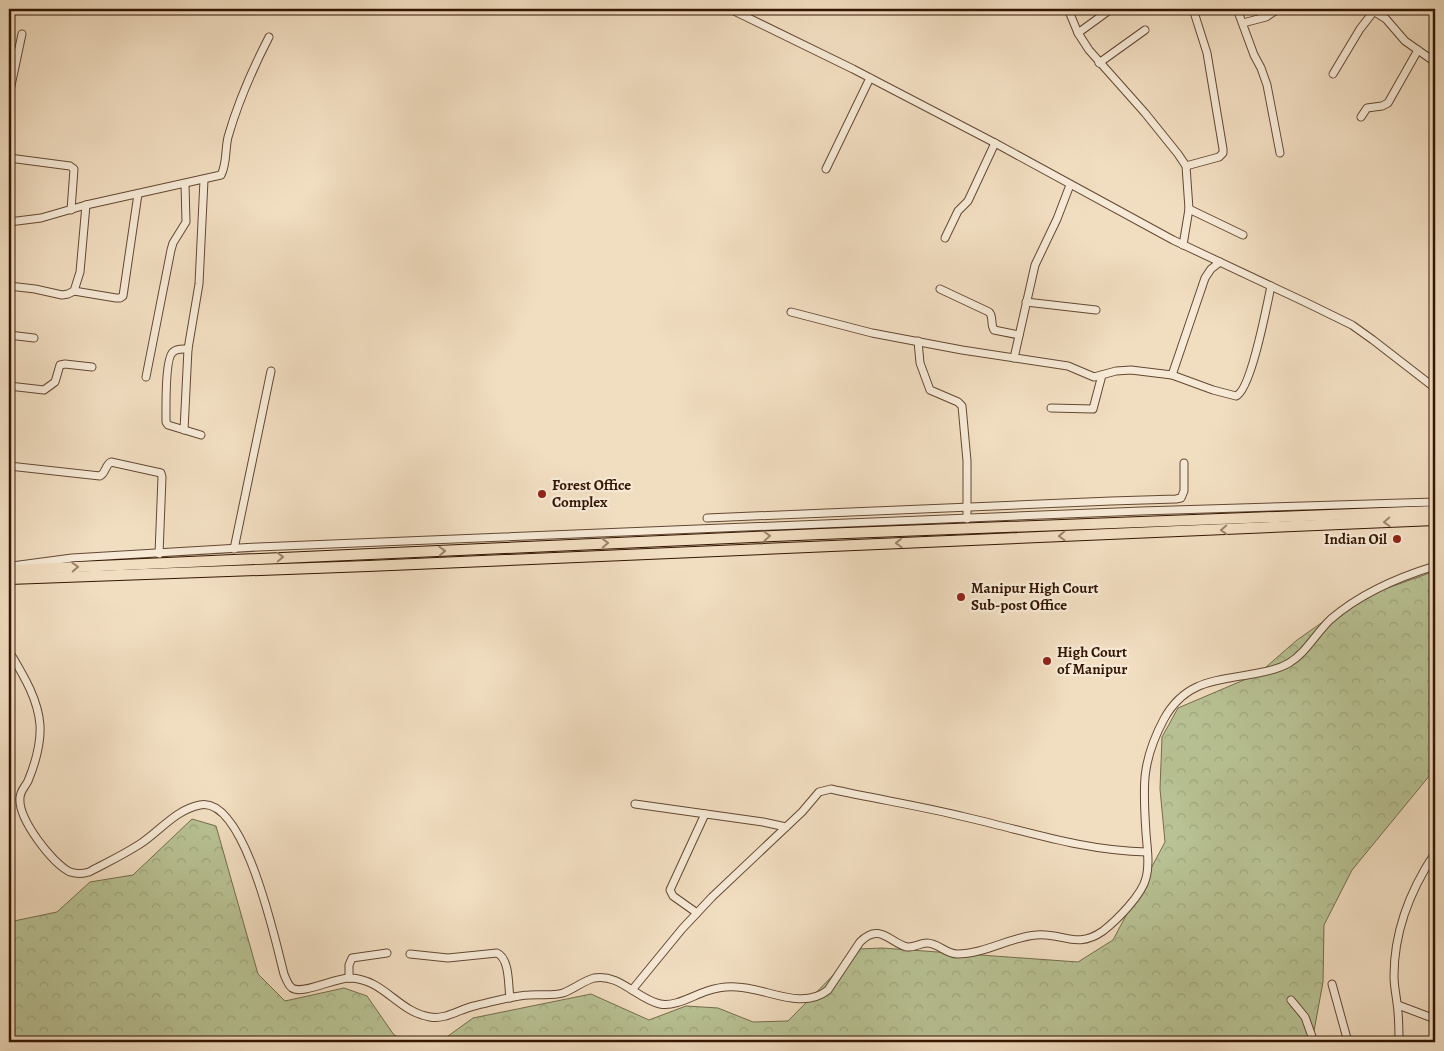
<svg xmlns="http://www.w3.org/2000/svg" width="1444" height="1051" viewBox="0 0 1444 1051" font-family="Alegreya,serif">
<style>
.forest{fill:url(#forest-crowns);stroke:#766c4b}
.lines{fill:none;stroke-linecap:round;stroke-linejoin:round}
.minor-casing{stroke:#634832;stroke-width:9}
.highway-casing{stroke:#341602;stroke-width:12}
.minor{stroke:#f6e9d6;stroke-width:7}
.highway{stroke:#f1ddc0;stroke-width:10}
.oneway{stroke:#9c836a}
.poi-dot{fill:#8f2418;stroke:#f6e9d6;stroke-width:2}
.labels{text-anchor:middle;stroke-width:4.5;stroke-linejoin:round;paint-order:stroke}
.poi-label{font-size:15px;font-weight:bold;fill:#341602;stroke:#f6e9d6;text-anchor:start}
</style>
<defs>
<pattern id="forest-crowns" width="20" height="18" patternUnits="userSpaceOnUse" patternTransform="scale(1.25)"><rect width="20" height="18" fill="#b8c294"/><path d="M2 6a3 3 0 1 1 6 0M12 15a3 3 0 1 1 6 0" fill="none" stroke="#9fa67e"/></pattern>
</defs>
<rect width="100%" height="100%" fill="#f1ddc0"/>
<filter id="stains"><feTurbulence type="fractalNoise" baseFrequency=".004" numOctaves="4"/><feColorMatrix values="0 0 0 0 .2 0 0 0 0 .09 0 0 0 0 .02 0 0 0 .5 -.17"/></filter>
<radialGradient id="worn" r=".72"><stop offset=".6" stop-color="#630" stop-opacity="0"/><stop offset="1" stop-color="#630" stop-opacity=".3"/></radialGradient>
<g class="forest">
<path d="M1435 571V769L1352 870 1324 925 1323 982 1312 1042H431L444 1039 473 1018 591 994 649 1020 686 1006 718 1008 753 1022 788 1021 859 949 882 948 1078 962 1113 940 1165 842 1160 789 1162 737 1178 708 1258 674 1297 640 1354 600Z"/>
<path d="M192 819 216 826 258 974 285 1001 344 988 367 996 394 1035 409 1042H9V922L57 912 90 882 133 875Z"/>
</g>
<g class="lines">
<g class="minor-casing">
<g id="minor">
<path d="M730 9 853 69 995 143 1173 240 1307 303 1352 325 1373 340 1435 388"/>
<path d="M1068 9 1078 33 1089 50 1145 113 1178 154 1186 166 1189 209 1183 245"/>
<path d="M1237 9 1254 55 1261 68 1267 85 1280 153"/>
<path d="M1370 9 1386 19 1405 41 1435 62"/>
<path d="M1243 23 1266 17 1278 9"/>
<path d="M1078 33 1111 9"/>
<path d="M1099 63 1145 30"/>
<path d="M1333 74 1360 29 1374 11"/>
<path d="M9 95 22 34"/>
<path d="M1361 117 1367 108 1382 106 1388 103 1418 50"/>
<path d="M9 158 70 166 74 169 71 210"/>
<path d="M1186 166 1219 157 1223 153V149L1207 53 1193 9"/>
<path d="M826 169 870 78"/>
<path d="M1189 209 1243 235"/>
<path d="M9 222 41 218 86 205 221 175C227 164 225 149 228 137 238 102 252 70 269 37"/>
<path d="M945 238 958 211 968 201 995 143"/>
<path d="M9 286 35 289 62 295 68 294 74 291 80 272 86 205"/>
<path d="M940 289 989 312C994 317 990 324 994 330L1019 335"/>
<path d="M74 291 116 298H120L123 296 138 194"/>
<path d="M1026 302 1096 310"/>
<path d="M791 312 872 333 962 350 1068 366 1094 377 1116 371 1131 370 1172 375 1213 390 1236 396C1251 390 1267 305 1271 286"/>
<path d="M9 335 34 338"/>
<path d="M918 341 920 363 930 390 958 402 962 406 967 461V519"/>
<path d="M188 349C183 349 177 348 173 352 165 358 166 409 166 422L168 425 201 435"/>
<path d="M1014 358 1035 265 1057 219 1070 185"/>
<path d="M1172 375 1205 278 1211 269 1220 262"/>
<path d="M146 377 171 250 173 243 186 222 185 184"/>
<path d="M9 386 44 390 55 382 60 365 65 364 92 367"/>
<path d="M1051 408 1093 409 1102 375"/>
<path d="M184 430 188 349 199 284 204 180"/>
<path d="M9 466 100 476C106 473 105 465 111 462L161 473 162 477 159 554"/>
<path d="M707 518 1111 501 1176 499 1181 498 1184 491V463"/>
<path d="M234 549 271 371"/>
<path d="M12 566 72 558 258 547 1141 511 1435 502"/>
<path d="M9 651C22 673 38 698 40 725 41 743 35 764 28 781 25 787 20 791 20 798 18 819 52 863 70 872 77 874 83 874 89 872 106 863 123 855 140 844 160 831 175 810 200 805 245 796 276 944 284 974 286 979 288 985 292 988 302 995 334 978 350 978 384 979 398 1012 430 1017 445 1020 460 1009 474 1006 492 1002 511 996 529 995 540 994 553 996 563 993 574 989 583 981 594 978 619 973 637 999 660 1004 675 1007 692 996 707 991 716 988 727 986 737 987 766 988 802 1011 828 990L860 942C880 922 890 943 907 947 914 948 920 943 927 943 938 943 946 954 957 954 985 954 1010 937 1036 935 1062 932 1076 950 1103 931 1117 920 1142 895 1146 878 1150 864 1147 848 1146 833 1143 787 1141 762 1164 719 1186 679 1218 681 1258 673 1269 671 1279 669 1289 663 1306 653 1316 633 1331 619 1360 594 1399 577 1435 566"/>
<path d="M635 804 763 822 786 827"/>
<path d="M697 913 673 896 670 890 705 814"/>
<path d="M410 954 448 958 497 953C510 959 508 985 510 998"/>
<path d="M349 978V965L352 958 387 953"/>
<path d="M1332 984 1348 1042"/>
<path d="M632 990 682 929 712 897 802 812 819 792 831 789C875 799 921 806 965 817 1026 831 1084 851 1147 852"/>
<path d="M1291 1000 1305 1017 1314 1042"/>
<path d="M1398 1005 1435 1019"/>
<path d="M1399 1042C1399 1029 1399 1016 1397 1003 1396 994 1394 986 1394 976 1394 932 1411 889 1435 853"/>
</g>
</g>
<g class="highway-casing">
<g id="highway">
<path d="M9 570 821 534 1435 511"/>
<path d="M9 579 368 566 1435 520"/>
</g>
</g>
<use href="#minor" class="minor"/>
<use href="#highway" class="highway"/>
</g>
<defs><path id="oneway-chevron" d="M-2-3.5L2.5 0L-2 3.5" fill="none" stroke-width="1.6" stroke-linecap="round" stroke-linejoin="round" transform="scale(1.25)"/></defs>
<g class="oneway">
<use href="#oneway-chevron" transform="translate(1387 522) rotate(177)"/>
<use href="#oneway-chevron" transform="translate(1224 530) rotate(177)"/>
<use href="#oneway-chevron" transform="translate(767 536) rotate(-3)"/>
<use href="#oneway-chevron" transform="translate(1062 536) rotate(178)"/>
<use href="#oneway-chevron" transform="translate(605 543) rotate(-2)"/>
<use href="#oneway-chevron" transform="translate(899 543) rotate(178)"/>
<use href="#oneway-chevron" transform="translate(442 551) rotate(-2)"/>
<use href="#oneway-chevron" transform="translate(280 557) rotate(-2)"/>
<use href="#oneway-chevron" transform="translate(75 567) rotate(-3)"/>
</g>
<g class="poi-dot">
<circle cx="542" cy="494" r="5"/>
<circle cx="1397" cy="539" r="5"/>
<circle cx="961" cy="597" r="5"/>
<circle cx="1047" cy="661" r="5"/>
</g>
<g class="labels">
<g class="poi-label">
<text x="552" y="490">Forest Office<tspan x="552" dy="17">Complex</tspan></text>
<text x="1387" y="544" text-anchor="end">Indian Oil</text>
<text x="971" y="593">Manipur High Court<tspan x="971" dy="17">Sub-post Office</tspan></text>
<text x="1057" y="657">High Court<tspan x="1057" dy="17">of Manipur</tspan></text>
</g>
</g>
<rect width="1444" height="1051" fill="none" stroke="#f1ddc0" stroke-width="30"/>
<rect x="10" y="10" width="1424" height="1031" fill="none" stroke="#341602" stroke-width="2.5"/>
<rect x="15" y="15" width="1414" height="1021" fill="none" stroke="#341602"/>
<rect width="100%" height="100%" filter="url(#stains)"/>
<rect width="100%" height="100%" fill="url(#worn)"/>
</svg>
